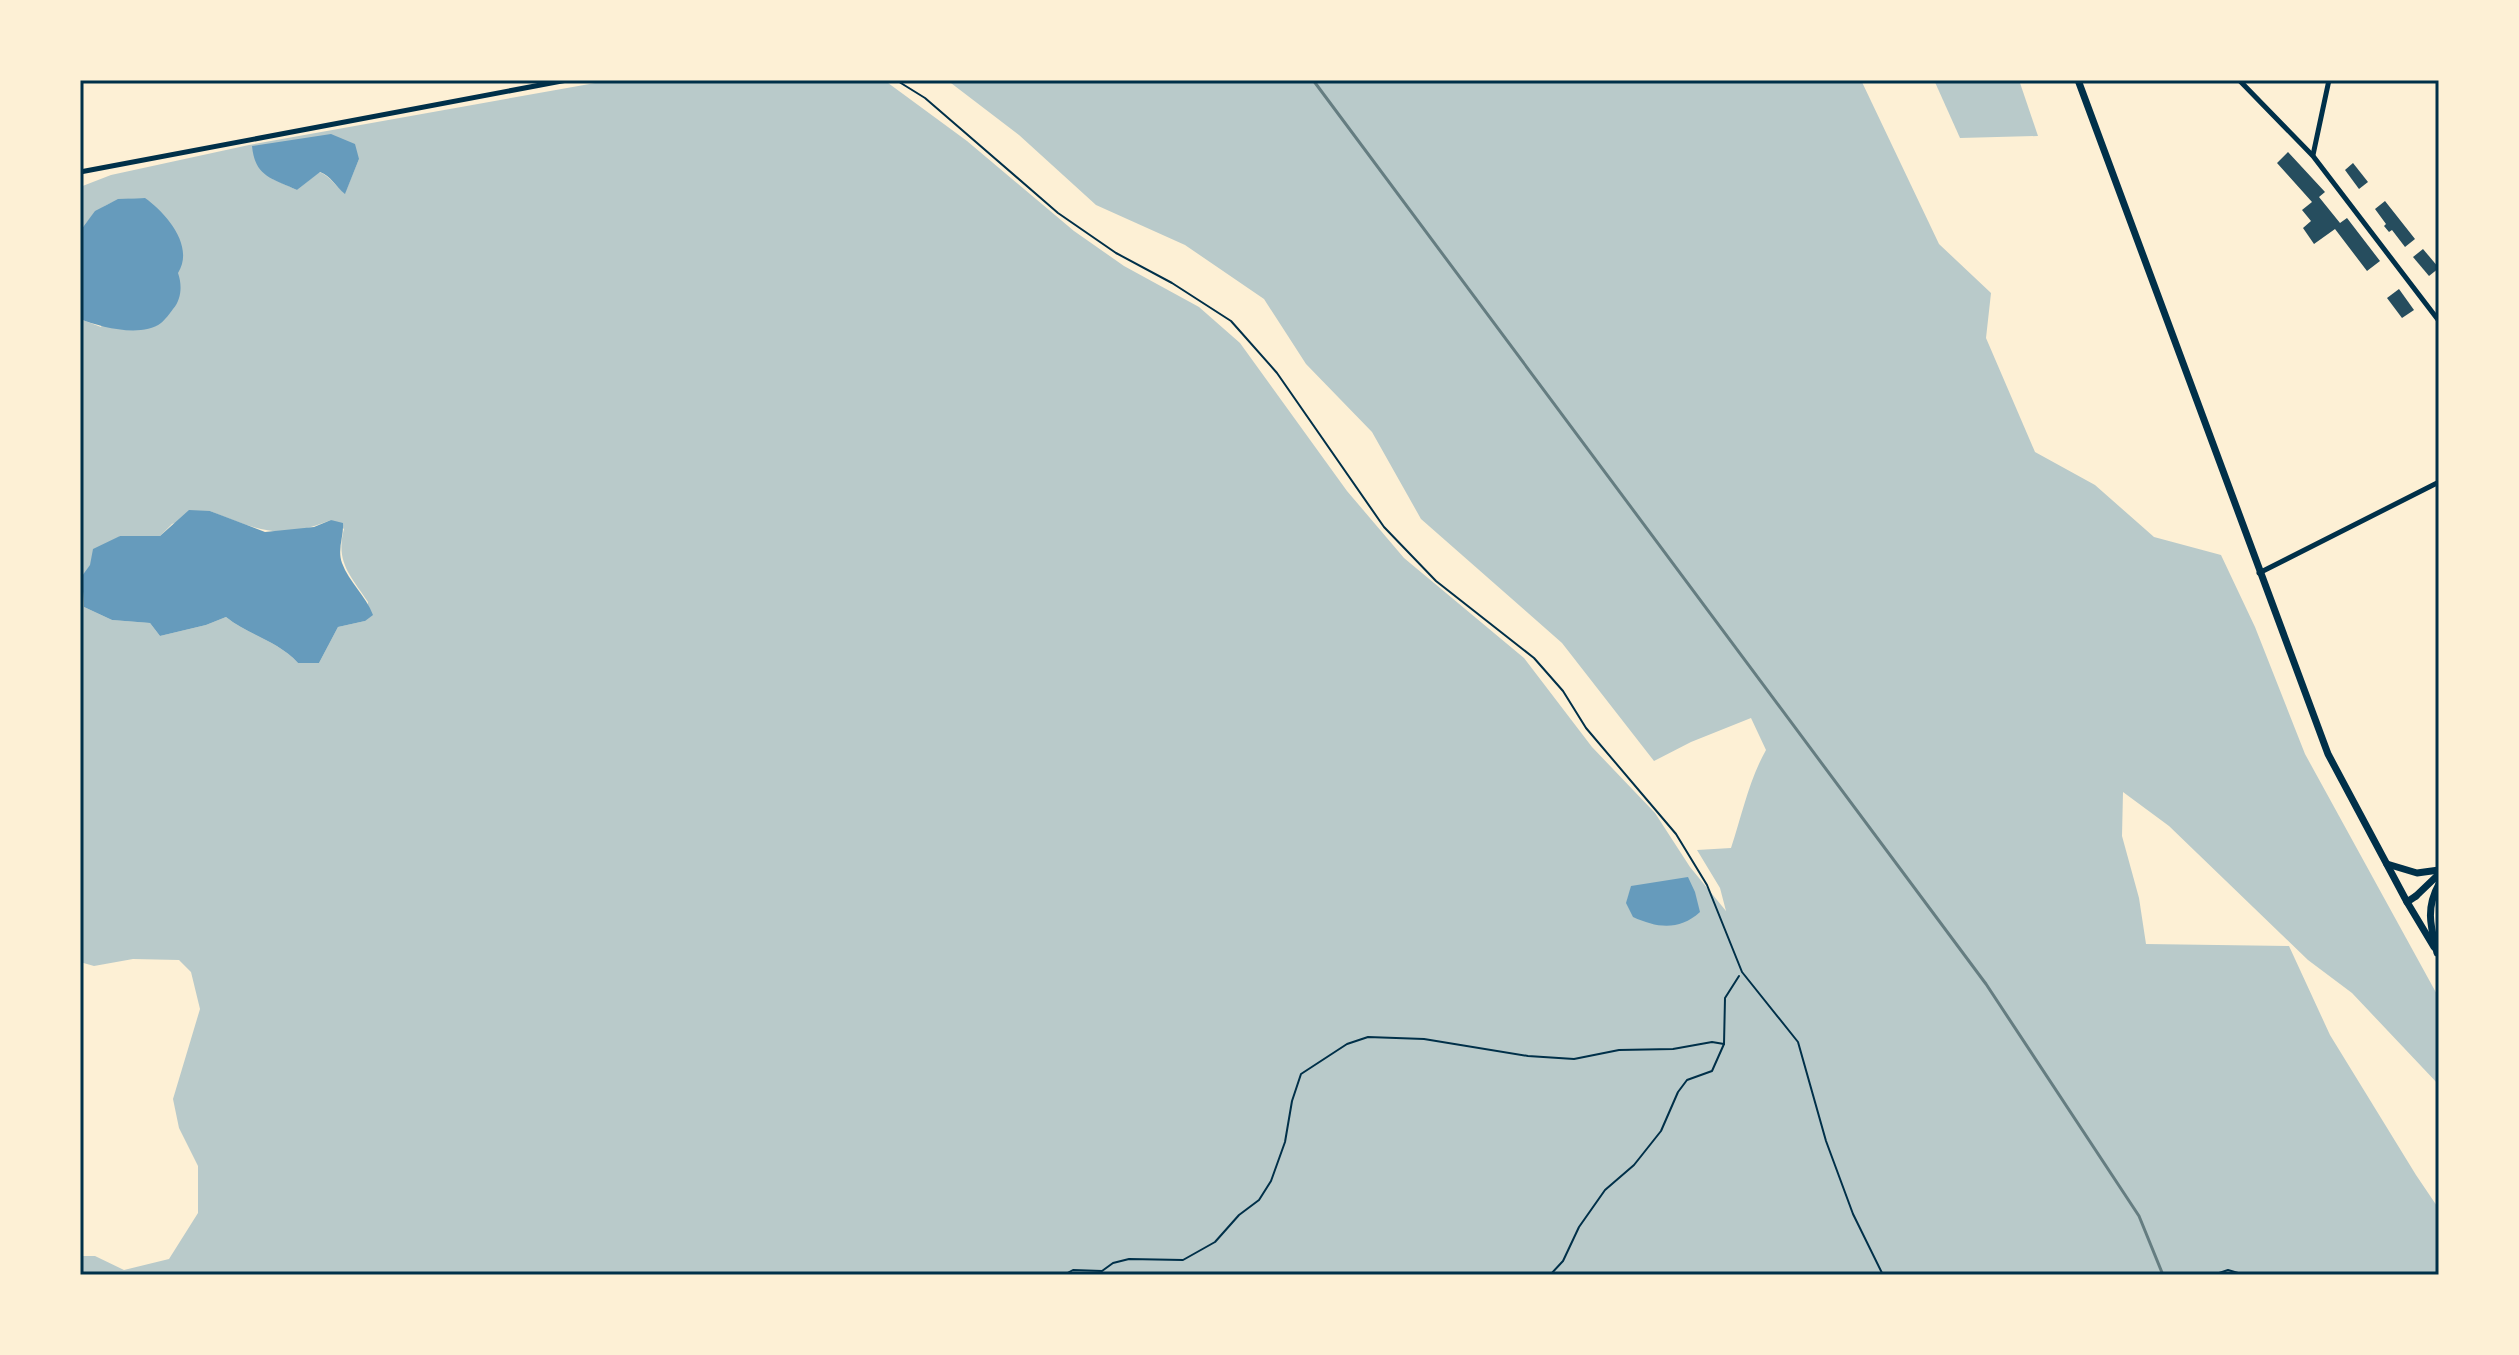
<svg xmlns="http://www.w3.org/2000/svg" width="2519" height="1355" viewBox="0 0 2519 1355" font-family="'Golos Text',sans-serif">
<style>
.green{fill:#b9caca;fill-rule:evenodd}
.water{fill:#669bbc}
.building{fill:#264d5e}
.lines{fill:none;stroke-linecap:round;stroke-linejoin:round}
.path{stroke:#003049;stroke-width:2}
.service{stroke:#003049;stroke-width:2}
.minor{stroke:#003049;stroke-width:5}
.secondary{stroke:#003049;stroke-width:7}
.primary{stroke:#003049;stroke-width:7}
.rail{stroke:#657d81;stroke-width:3}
.neatline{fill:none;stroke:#003049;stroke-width:3}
</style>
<rect width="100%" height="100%" fill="#fdf0d5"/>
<g class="green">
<path d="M612 80H884L967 141 1074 231 1124 266 1199 307 1240 343 1347 491 1404 558 1524 658 1592 747 1655 813 1690 867 1726 911 1720 888 1697 850 1731 848C1742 815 1749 780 1766 750L1751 718 1691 742 1654 761 1562 643 1421 519 1372 432 1306 364 1264 299 1185 245 1096 205 1019 135 947 80H1861L1939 244 1991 293 1986 338 2035 452 2095 485 2154 537 2221 555 2255 627 2305 754 2439 998V1085L2352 993 2308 960 2169 826 2123 792 2122 836 2139 898 2146 944 2289 946 2330 1035 2416 1175 2439 1209V1275H80V1256H95L124 1270 169 1259 198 1213V1166L179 1128 173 1099 200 1009 191 972 179 960 133 959 94 966 80 962V319L101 327 145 198C111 199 100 204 80 231V187L111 175 249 145ZM359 159 345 193C335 187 331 176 319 172L297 190 273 179ZM210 511C259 530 278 541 331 520L344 529C335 562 351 576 368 602L365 621 338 627 319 663H298C278 641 248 635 226 617L206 625 160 636 150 623 112 620 84 607 82 576 120 536H160L172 524Z"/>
<path d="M1934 80H2019L2038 136 1960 138Z"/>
</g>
<g class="water">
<path d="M331 134 355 144 359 159 345 194C335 186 331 176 320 172L297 190C272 178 255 177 252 146Z"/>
<path d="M145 198C166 213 195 246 178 273 182 284 182 299 173 309 170 313 165 320 161 323 141 338 100 327 80 319V231L95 211 118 199Z"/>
<path d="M189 510 210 511 265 532 314 527 331 520 343 523C344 536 337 549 342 563 349 582 366 596 373 615L365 621 338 627 319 663H298C278 641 248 635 226 617L206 625 160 636 150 623 112 620 84 607 82 576 90 565 93 549 120 536H160Z"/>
<path d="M1688 877 1695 892 1700 912C1679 931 1657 928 1633 917L1626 903 1631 886Z"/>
</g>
<g class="building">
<path d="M2288 152 2325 192 2319 197 2340 223 2347 218 2380 261 2367 271 2335 229 2314 244 2303 228 2311 221 2302 210 2312 202 2277 163Z"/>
<path d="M2353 163 2368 182 2359 189 2345 170Z"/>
<path d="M2385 201 2415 239 2405 247 2392 230 2389 232 2384 226 2386 224 2375 209Z"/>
<path d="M2423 249 2439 268 2429 276 2413 257Z"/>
<path d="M2399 289 2414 310 2402 318 2387 298Z"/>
</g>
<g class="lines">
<g class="path">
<path d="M1064 1275 1073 1270 1102 1271 1113 1263 1129 1259 1183 1260 1215 1242 1239 1215 1259 1200 1271 1181 1285 1142 1292 1101 1301 1074 1347 1044 1368 1037 1424 1039 1528 1056 1574 1059 1619 1050 1673 1049 1712 1042 1724 1044"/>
<path d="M1550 1275 1563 1261 1579 1227 1605 1190 1634 1165 1661 1131 1678 1092 1687 1080 1712 1071 1724 1044 1725 998 1739 976"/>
<path d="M2213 1275 2228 1270 2245 1275"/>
</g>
<path class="service" d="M896 80 925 98 1058 213 1116 253 1172 283 1231 321 1277 373 1384 527 1436 581 1534 658 1563 691 1586 728 1676 834 1707 885 1742 972 1798 1042 1826 1141 1853 1214 1883 1275"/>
<g class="minor">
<path d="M2239 80 2313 156 2439 321"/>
<path d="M2313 155 2329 80"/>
<path d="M80 172 567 80"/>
<path d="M2259 573 2439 482"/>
</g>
<g class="secondary">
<path d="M2078 80 2328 754 2407 902 2416 896"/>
<path d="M2387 864 2417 873 2439 870"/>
</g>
<g class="primary">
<path d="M2416 896 2439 874"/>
<path d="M2407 902 2434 947"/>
<path d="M2437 953C2431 927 2425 909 2439 884"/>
</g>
<path class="rail" d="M1313 80 1986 984 2139 1216 2163 1275"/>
</g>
<rect width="2519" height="1355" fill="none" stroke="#fdf0d5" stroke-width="164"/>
<rect x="82" y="82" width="2355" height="1191" class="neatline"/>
</svg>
